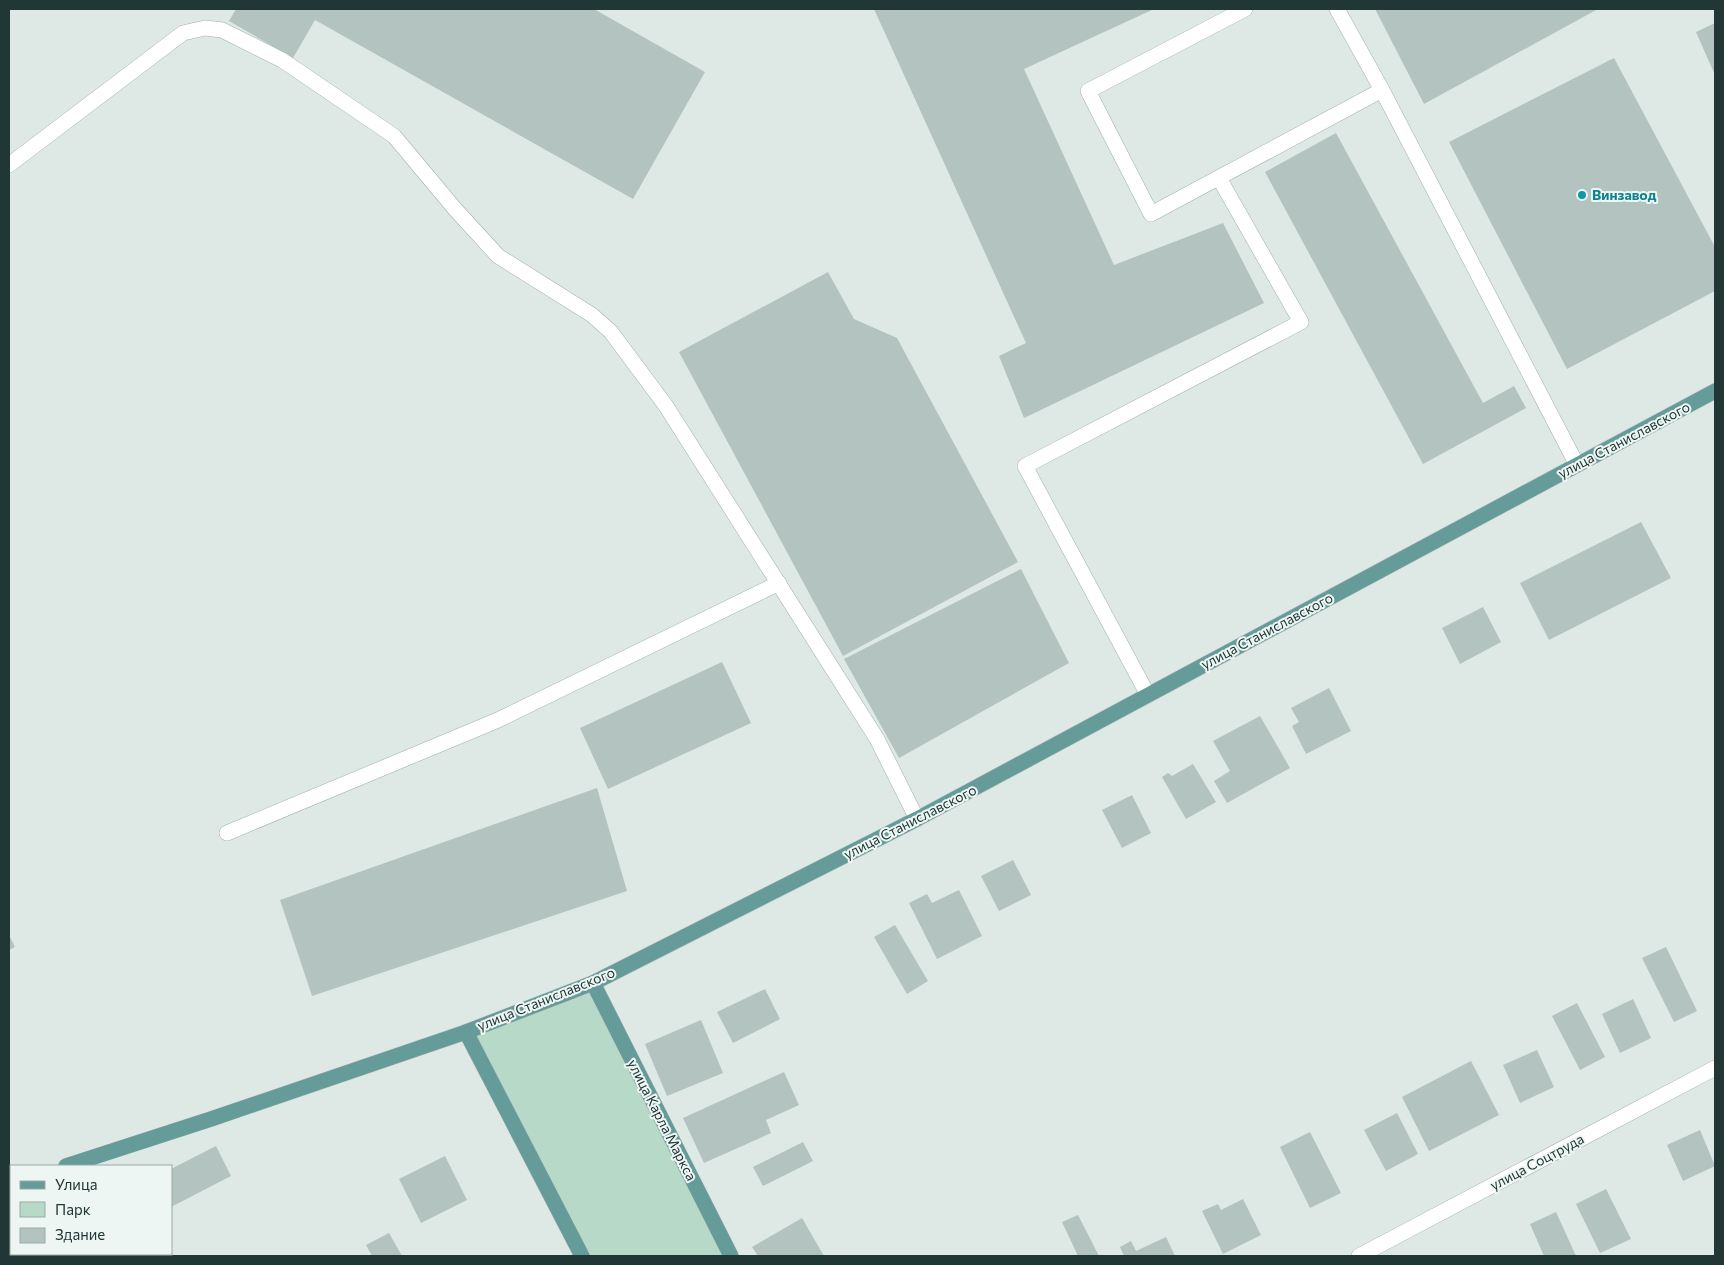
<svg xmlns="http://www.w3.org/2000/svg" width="1724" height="1265" viewBox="0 0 1724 1265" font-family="Commissioner,sans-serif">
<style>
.green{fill:#b7d9c7}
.building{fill:#b3c3bf}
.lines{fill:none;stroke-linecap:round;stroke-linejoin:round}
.minor-casing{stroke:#a1b0ad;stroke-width:16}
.major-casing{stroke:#bcc3c2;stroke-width:16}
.minor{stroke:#fff;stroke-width:15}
.major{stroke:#659c99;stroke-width:15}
.culture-dot{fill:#0f9aa8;stroke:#eef6f3;stroke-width:2}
.labels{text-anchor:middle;stroke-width:4;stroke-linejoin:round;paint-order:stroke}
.culture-label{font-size:14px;font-weight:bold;fill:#0d838f;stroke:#eef6f3;text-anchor:start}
.street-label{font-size:14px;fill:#203735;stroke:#eef6f3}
</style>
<rect width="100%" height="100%" fill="#dee9e6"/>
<path class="green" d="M593 983 733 1256H582L466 1032Z"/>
<g class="building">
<path d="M236 9H594L705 72 633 199 315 20 293 58 229 21Z"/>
<path d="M874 9H1154L1024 69 1114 265 1223 223 1264 303 1024 418 999 356 1026 343Z"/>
<path d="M1375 9H1598L1424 104Z"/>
<path d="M1715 23V75L1696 32Z"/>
<path d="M1614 58 1715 247V291L1567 369 1449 142Z"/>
<path d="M1336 133 1483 403 1514 386 1526 408 1423 464 1265 172Z"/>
<path d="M828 272 854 319 897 338 1018 562 843 656 679 352Z"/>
<path d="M1641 522 1671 578 1549 640 1520 583Z"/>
<path d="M1021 569 1069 663 899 758 844 659Z"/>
<path d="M1483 607 1501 642 1460 664 1442 628Z"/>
<path d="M722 662 751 723 608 789 580 728Z"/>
<path d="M1329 688 1351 731 1306 754 1292 726 1299 722 1291 708Z"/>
<path d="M1260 716 1290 768 1227 803 1214 781 1230 771 1213 741Z"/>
<path d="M1193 764 1216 802 1186 819 1162 777 1168 773 1172 776Z"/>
<path d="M597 788 627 891 312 996 280 900Z"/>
<path d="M1132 795 1151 833 1122 848 1102 810Z"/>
<path d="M1013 860 1031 895 999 911 981 876Z"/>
<path d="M959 890 982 936 937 959 909 903 927 894 932 903Z"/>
<path d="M895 925 928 981 907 994 874 937Z"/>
<path d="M9 935 15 947 9 950Z"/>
<path d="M1666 947 1697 1011 1674 1022 1642 958Z"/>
<path d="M765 989 780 1019 733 1043 717 1012Z"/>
<path d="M1633 999 1651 1038 1620 1053 1602 1014Z"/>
<path d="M1577 1003 1605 1057 1580 1070 1552 1016Z"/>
<path d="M701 1020 723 1073 667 1096 645 1044Z"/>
<path d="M1537 1050 1554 1087 1520 1103 1503 1065Z"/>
<path d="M1471 1061 1499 1115 1429 1151 1402 1097Z"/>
<path d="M784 1072 799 1105 766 1120 771 1133 704 1163 683 1118Z"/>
<path d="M1397 1113 1418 1154 1386 1171 1364 1130Z"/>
<path d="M1700 1130 1715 1166 1683 1181 1667 1145Z"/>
<path d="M1310 1132 1341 1193 1310 1208 1280 1147Z"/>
<path d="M803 1142 813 1161 763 1186 753 1167Z"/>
<path d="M216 1146 231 1176 171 1207V1169Z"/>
<path d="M445 1156 467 1200 421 1223 399 1179Z"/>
<path d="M1606 1189 1631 1239 1600 1253 1576 1204Z"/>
<path d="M1243 1199 1261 1235 1223 1254 1202 1211 1218 1204 1221 1210Z"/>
<path d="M1556 1212 1576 1256H1544L1530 1224Z"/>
<path d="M1078 1215 1099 1256H1078L1062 1222Z"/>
<path d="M802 1218 824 1256H758L752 1247Z"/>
<path d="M11 1229V1252L9 1246V1230Z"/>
<path d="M389 1233 402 1256H372L366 1245Z"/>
<path d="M1166 1237 1175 1256H1124L1120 1247 1131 1241 1136 1251Z"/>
<path d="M12 1254H56L57 1256H13Z"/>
</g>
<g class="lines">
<g class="minor-casing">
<g id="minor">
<path d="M1245 9 1088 91 1151 214 1382 90"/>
<path d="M1337 9 1382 90 1577 465"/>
<path d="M9 165 183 33 205 28 222 30 282 60 394 136 455 209 498 256 592 315 611 332 666 406 877 739 917 819"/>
<path d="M1148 695 1025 466 1301 322 1219 178"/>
<path d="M227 833 498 720 779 583"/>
<path d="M1359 1256 1715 1068"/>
</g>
</g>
<g class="major-casing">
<g id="major">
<path d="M593 983 731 1256"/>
<path d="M466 1032 582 1256"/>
<path d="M66 1166 211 1119 466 1032 593 983 917 819 1715 391"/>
<path d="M9 1185 11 1184"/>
</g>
</g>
<use href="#minor" class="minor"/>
<use href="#major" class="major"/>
</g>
<circle class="culture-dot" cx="1582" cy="195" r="5"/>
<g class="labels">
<g class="culture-label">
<text x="1592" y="200">Винзавод</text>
</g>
<g class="street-label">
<text transform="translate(1624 440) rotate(-28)" y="5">улица Станиславского</text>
<text transform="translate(1267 631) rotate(-28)" y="5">улица Станиславского</text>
<text transform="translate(910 822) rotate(-27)" y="5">улица Станиславского</text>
<text transform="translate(546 999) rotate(-22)" y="5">улица Станиславского</text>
<text transform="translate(662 1120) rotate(63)" y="5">улица Карла Маркса</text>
<text transform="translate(1537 1162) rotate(-28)" y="5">улица Соцтруда</text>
</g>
</g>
<rect width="1724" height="1265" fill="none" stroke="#203735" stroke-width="20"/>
<rect x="10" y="1165" width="162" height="90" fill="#eef6f3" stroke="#9caaa7"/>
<rect x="20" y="1181" width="25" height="8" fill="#659c99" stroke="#9caaa7"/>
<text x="55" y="1190" font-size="15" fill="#203735">Улица</text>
<rect x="20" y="1202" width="25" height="15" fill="#b7d9c7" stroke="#9caaa7"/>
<text x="55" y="1215" font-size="15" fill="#203735">Парк</text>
<rect x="20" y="1228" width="25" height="15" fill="#b3c3bf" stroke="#9caaa7"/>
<text x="55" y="1240" font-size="15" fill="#203735">Здание</text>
</svg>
